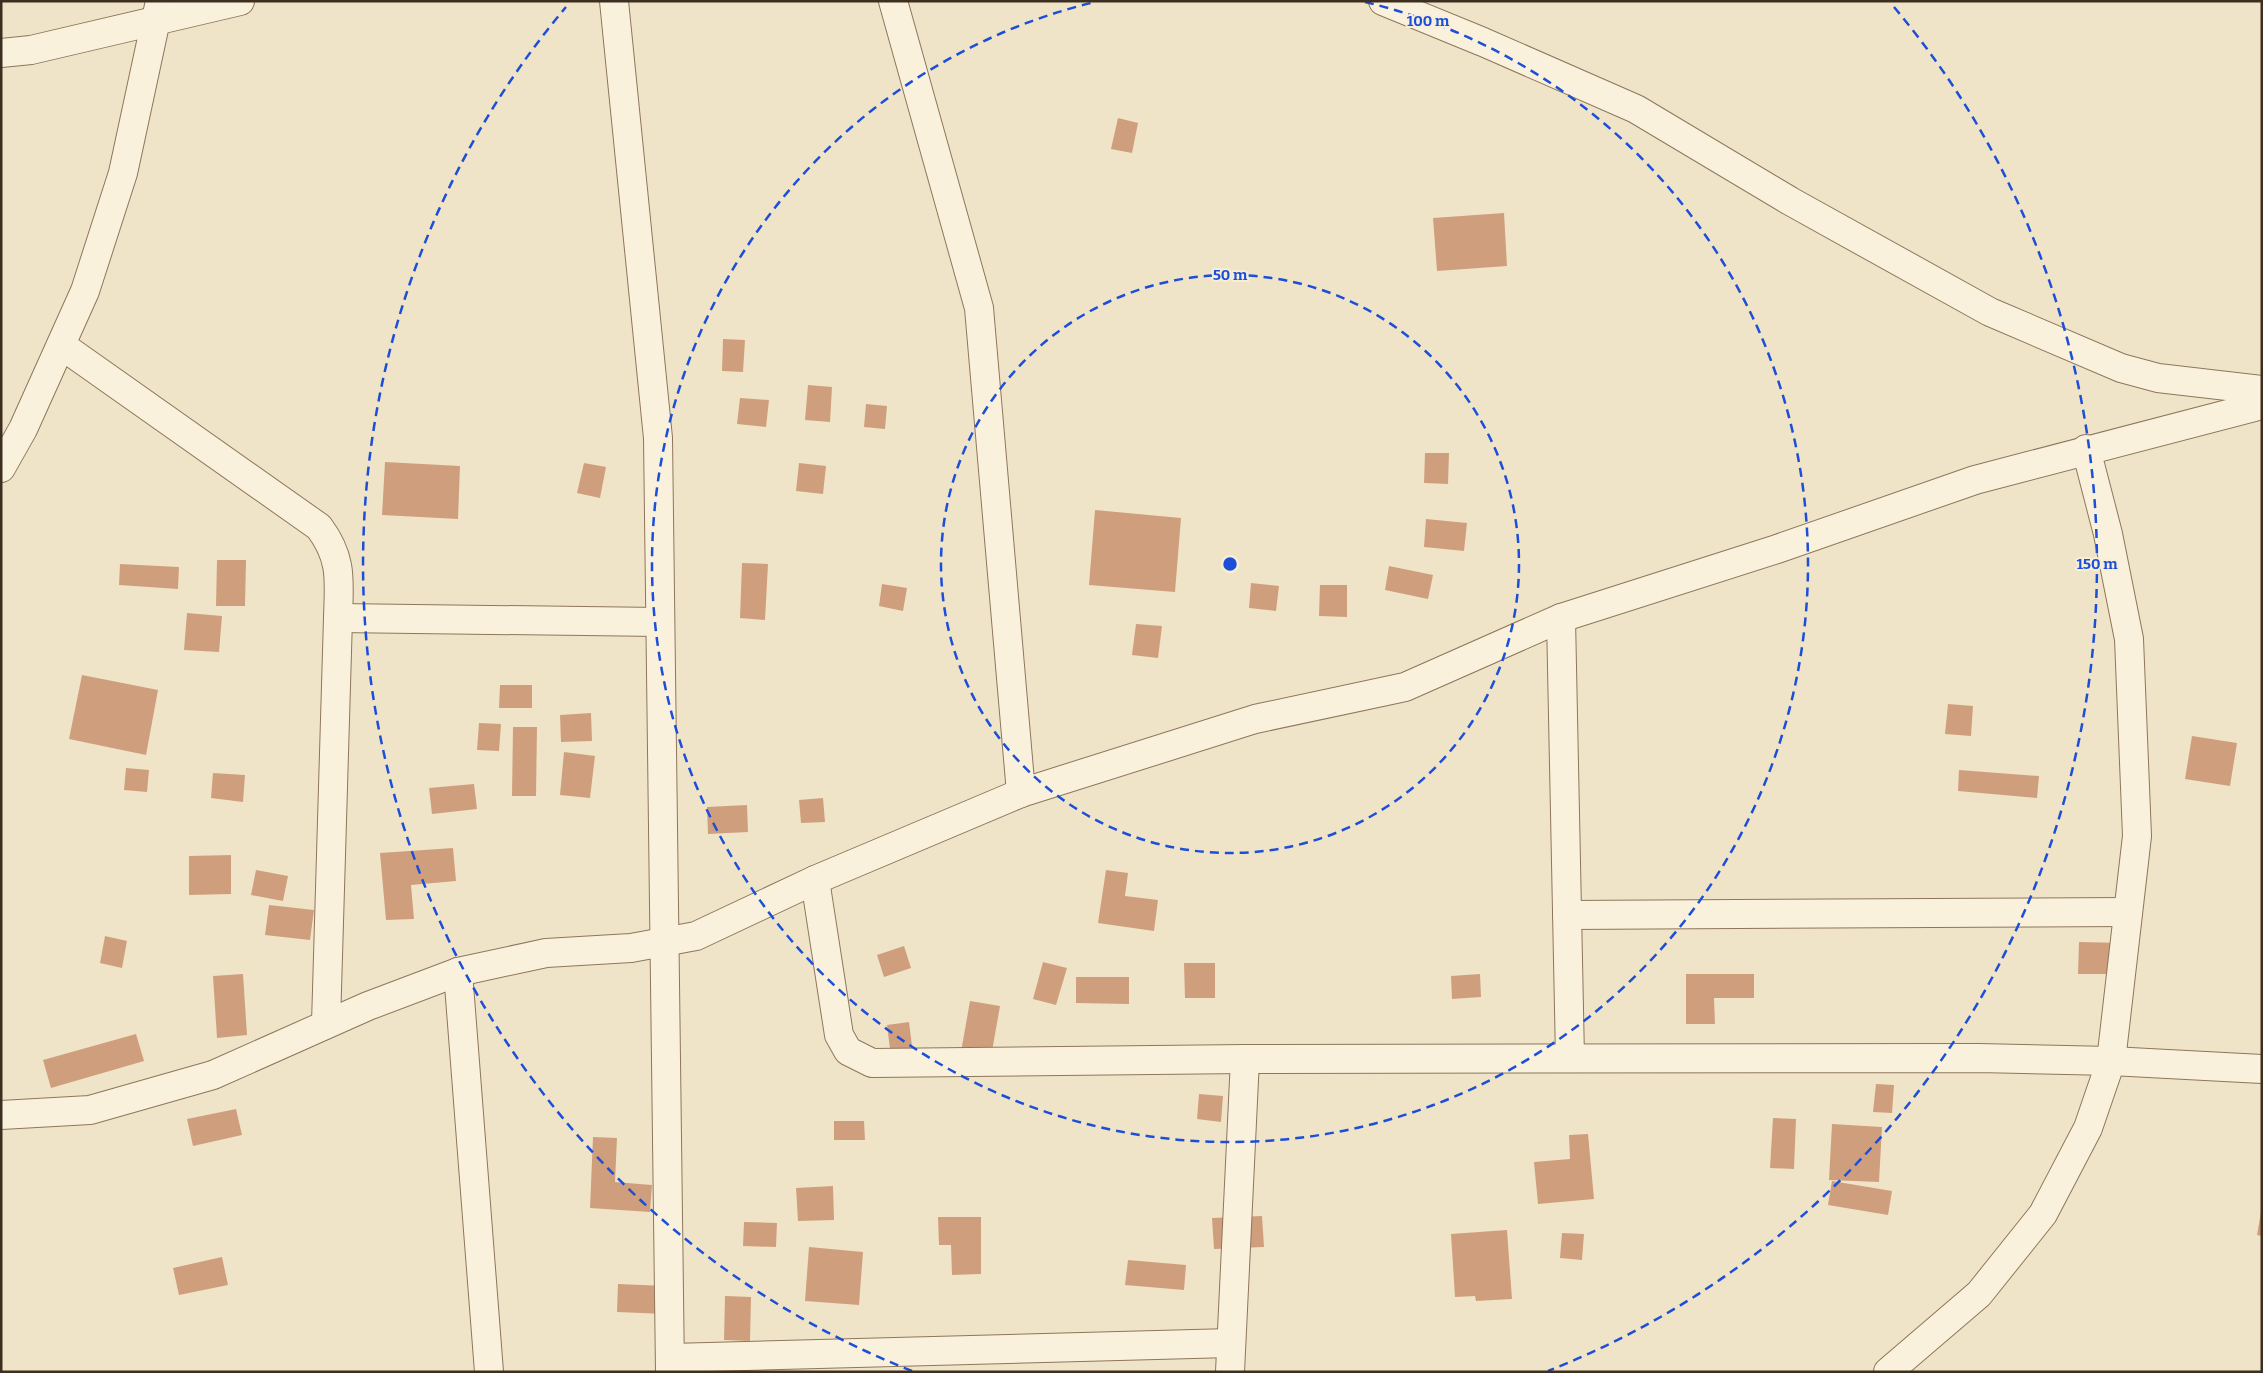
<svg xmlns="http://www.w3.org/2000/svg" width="2263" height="1373" viewBox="0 0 2263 1373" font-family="Bitter,serif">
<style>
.building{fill:#cf9f7d}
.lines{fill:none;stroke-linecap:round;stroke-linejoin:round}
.street-casing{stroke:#8d765c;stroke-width:30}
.street{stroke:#faf1dc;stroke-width:28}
.ring{fill:none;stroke:#1d4ed8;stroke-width:2.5;stroke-dasharray:9 6}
.centre{fill:#1d4ed8;stroke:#f7eed8;stroke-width:2.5}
.ring-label{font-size:15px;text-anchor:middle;font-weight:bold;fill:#1d4ed8;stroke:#f7eed8;stroke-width:4;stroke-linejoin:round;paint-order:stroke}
</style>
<rect width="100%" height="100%" fill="#f0e4c8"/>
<g class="building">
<path d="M1118 118 1138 123 1132 153 1111 149Z"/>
<path d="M1504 213 1507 266 1437 271 1433 218Z"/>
<path d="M723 339 745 340 743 372 722 371Z"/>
<path d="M808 385 832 387 830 422 805 420Z"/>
<path d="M740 398 769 400 766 427 737 424Z"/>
<path d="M866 404 887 406 885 429 864 427Z"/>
<path d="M1425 453H1449L1448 484 1424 483Z"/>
<path d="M385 462 460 466 458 519 382 515Z"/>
<path d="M584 463 606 467 600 498 577 493Z"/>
<path d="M799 463 826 466 823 494 796 491Z"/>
<path d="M1095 510 1181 518 1175 592 1089 585Z"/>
<path d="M1426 519 1467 523 1464 551 1424 547Z"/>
<path d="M217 560H246L245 606H216Z"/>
<path d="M742 563 768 564 765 620 740 618Z"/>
<path d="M120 564 179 567 178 589 119 585Z"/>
<path d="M1389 566 1433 575 1428 599 1385 590Z"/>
<path d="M1251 583 1279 586 1276 611 1249 608Z"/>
<path d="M882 584 907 588 903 611 879 606Z"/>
<path d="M1320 585H1347V617L1319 616Z"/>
<path d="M187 613 222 616 219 652 184 650Z"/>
<path d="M1136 624 1162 626 1158 658 1132 655Z"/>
<path d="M82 675 158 690 146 755 69 739Z"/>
<path d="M500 685H532V708H499Z"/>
<path d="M1948 704 1973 706 1971 736 1945 734Z"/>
<path d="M591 713 592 741 561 742 560 715Z"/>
<path d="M479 723 501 724 499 751 477 750Z"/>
<path d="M513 727H537L536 796H512Z"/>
<path d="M2192 736 2237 743 2230 786 2185 779Z"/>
<path d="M564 752 595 756 590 798 560 795Z"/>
<path d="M126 768 149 770 147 792 124 790Z"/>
<path d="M1959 770 2039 776 2037 798 1958 791Z"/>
<path d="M213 773 245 775 243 802 211 798Z"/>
<path d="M474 784 477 809 432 814 429 788Z"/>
<path d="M823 798 825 822 801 823 799 800Z"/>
<path d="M747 805 748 832 708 834 707 807Z"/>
<path d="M453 848 456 881 411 885 414 919 386 920 380 853Z"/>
<path d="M231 855V894L189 895V856Z"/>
<path d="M256 870 288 876 283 901 251 895Z"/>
<path d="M1106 870 1128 873 1125 896 1158 900 1154 931 1098 923Z"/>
<path d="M269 905 314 910 310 940 265 935Z"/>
<path d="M105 936 127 941 122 968 100 963Z"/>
<path d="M2079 942 2123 943 2122 974H2078Z"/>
<path d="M904 946 911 968 884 977 877 955Z"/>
<path d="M1043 962 1067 968 1056 1005 1033 999Z"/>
<path d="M1184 963H1215V998H1185Z"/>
<path d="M243 974 247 1035 217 1038 213 976Z"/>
<path d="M1480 974 1481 997 1452 999 1451 976Z"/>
<path d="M1686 974H1754V998H1714L1715 1024H1686Z"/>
<path d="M1076 977H1129V1004L1076 1003Z"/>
<path d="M970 1001 1000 1006 991 1057 961 1052Z"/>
<path d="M909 1022 913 1054 891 1057 887 1025Z"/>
<path d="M136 1034 144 1061 51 1088 43 1060Z"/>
<path d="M1876 1084 1894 1085 1892 1113 1873 1112Z"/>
<path d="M1199 1094 1223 1096 1221 1122 1197 1119Z"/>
<path d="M236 1109 242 1135 193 1146 187 1119Z"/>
<path d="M1773 1118 1796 1119 1794 1169 1770 1168Z"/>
<path d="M834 1121H864L865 1140H834Z"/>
<path d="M1832 1124 1882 1127 1879 1182 1829 1180Z"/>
<path d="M1588 1134 1594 1199 1538 1204 1534 1162 1570 1159 1569 1135Z"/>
<path d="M593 1137 617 1138 615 1182 652 1185 650 1212 590 1208Z"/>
<path d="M1832 1181 1892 1191 1888 1215 1828 1205Z"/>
<path d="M833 1186 834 1220 798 1221 796 1188Z"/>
<path d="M2261 1212H2262V1236L2257 1235Z"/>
<path d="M1262 1216 1264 1247 1214 1249 1212 1218Z"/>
<path d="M938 1217H981V1274L952 1275 951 1245H939Z"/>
<path d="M744 1222 777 1223 776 1247 743 1246Z"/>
<path d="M1507 1230 1512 1299 1476 1301 1475 1296 1455 1297 1451 1234Z"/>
<path d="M1562 1233 1584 1234 1582 1260 1560 1258Z"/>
<path d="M809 1247 863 1252 859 1305 805 1301Z"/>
<path d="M222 1257 228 1285 179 1295 173 1268Z"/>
<path d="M1128 1260 1186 1265 1184 1290 1125 1285Z"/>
<path d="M618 1284 666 1286 665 1314 617 1312Z"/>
<path d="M725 1296 751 1297 750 1341 724 1340Z"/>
</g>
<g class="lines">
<g class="street-casing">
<g id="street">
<path d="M614 1 658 438 670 1372"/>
<path d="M893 1 979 308 1021 793"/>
<path d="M1383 1 1483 42 1636 109 1790 201 1990 312 2121 368 2158 378 2262 390"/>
<path d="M1 53 31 50 240 1"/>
<path d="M61 345 319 527C343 559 339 581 338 618L326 1024"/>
<path d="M1 468 23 429 85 291 123 173 160 1"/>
<path d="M338 618 660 622"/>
<path d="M1561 618 1570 1058"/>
<path d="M815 880 839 1035 848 1051 872 1063 1245 1059 1978 1058 2111 1061 2262 1069"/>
<path d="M1567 915 2128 912"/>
<path d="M458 972 489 1372"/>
<path d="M1 1115 90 1110 213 1075 368 1006 458 972 546 953 631 948 696 936 815 880 1021 793 1255 719 1405 687 1561 618 1777 549 1975 480 2262 405"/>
<path d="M671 1358 1231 1343"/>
<path d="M1230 1372 1245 1059"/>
<path d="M1888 1372 1979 1294 2043 1214 2088 1128 2111 1061 2137 836 2129 639 2108 534 2086 449"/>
</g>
</g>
<use href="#street" class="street"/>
</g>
<g class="ring">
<circle cx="1230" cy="564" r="289"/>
<path d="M1365 2A578 578 0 1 1 1095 2"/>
<path d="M912 1371A867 867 0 0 1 566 7M1894 7A867 867 0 0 1 1548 1371"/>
</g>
<circle cx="1230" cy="564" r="8" class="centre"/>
<g class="ring-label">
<text x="1428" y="26">100 m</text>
<text x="1230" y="280">50 m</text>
<text x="2097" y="569">150 m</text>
</g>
<rect width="2263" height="1373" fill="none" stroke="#3d2e20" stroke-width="5"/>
</svg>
